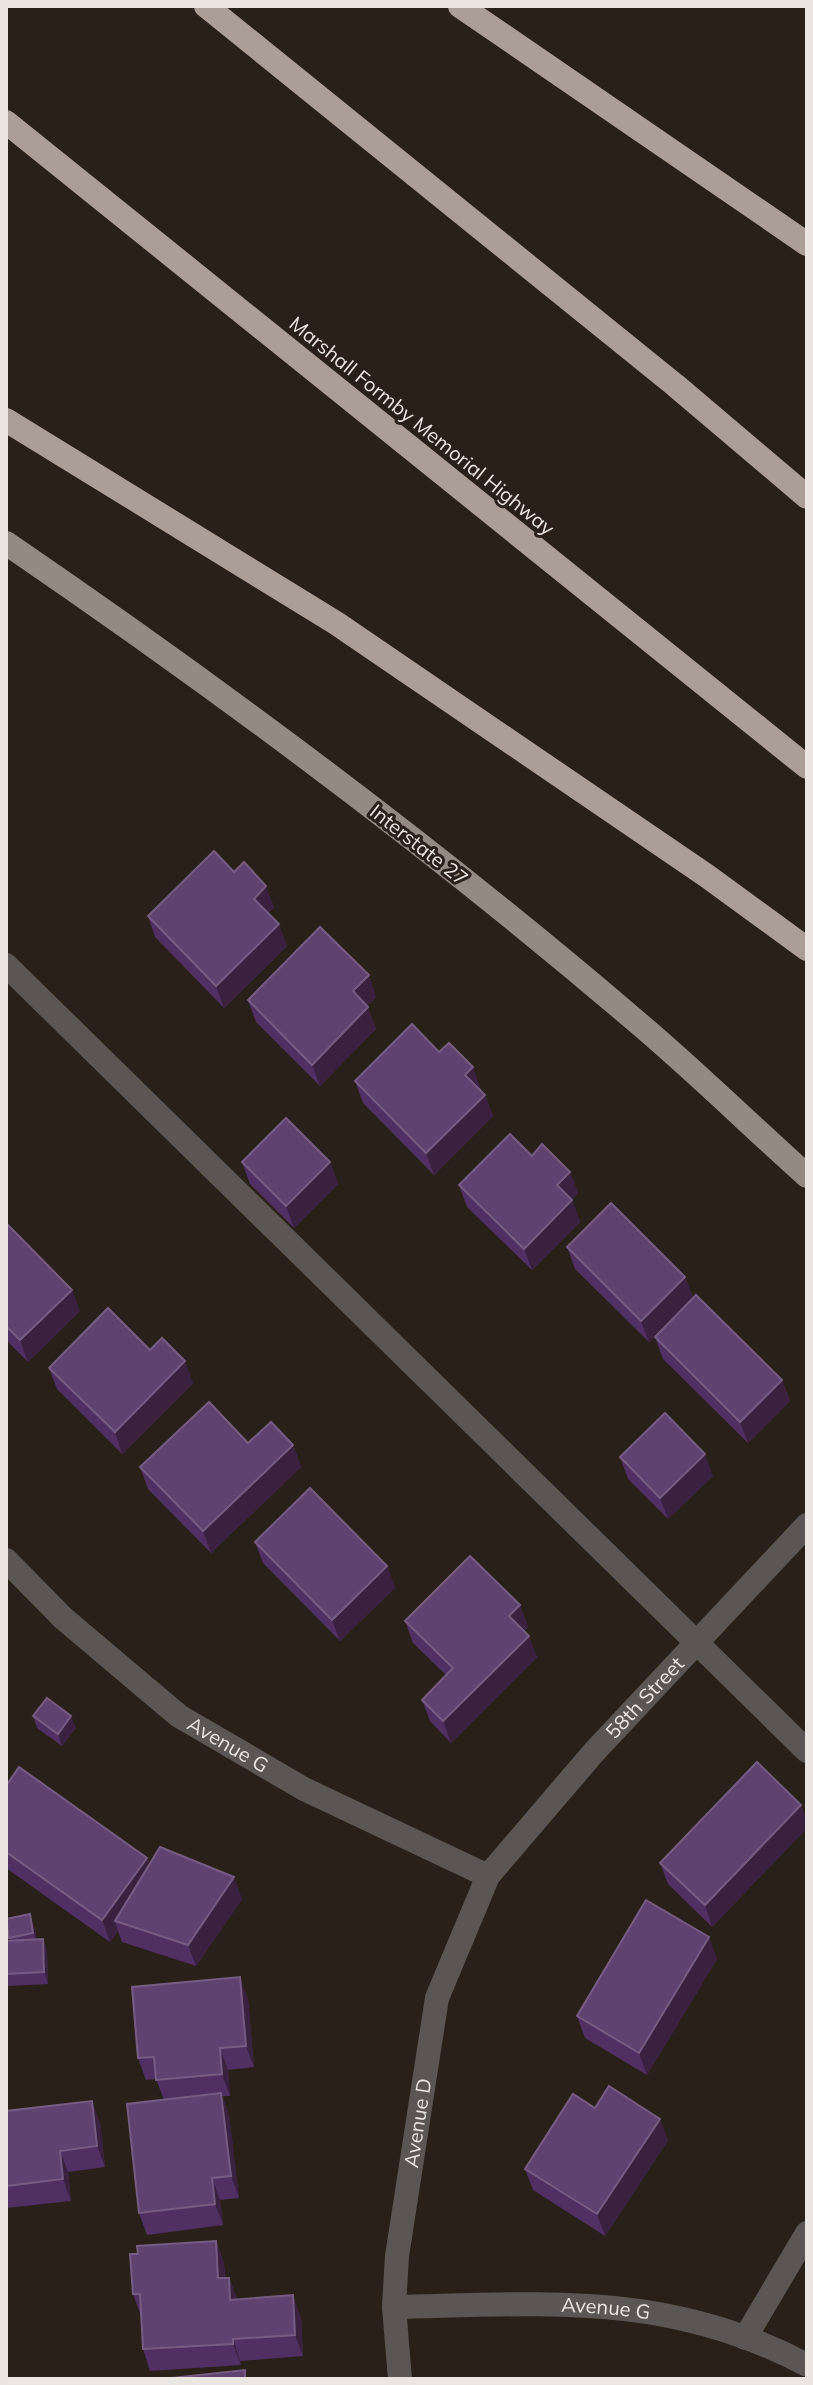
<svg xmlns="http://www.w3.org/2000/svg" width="813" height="2385" viewBox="0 0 813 2385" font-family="Mulish,sans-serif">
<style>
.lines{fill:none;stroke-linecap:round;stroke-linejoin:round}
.minor{stroke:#5b5653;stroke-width:24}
.major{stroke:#938a83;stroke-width:24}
.highway{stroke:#aa9e96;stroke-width:24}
.wall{fill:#502f63}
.shaded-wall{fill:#39213f}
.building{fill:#604270;stroke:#765c82;stroke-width:2}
.labels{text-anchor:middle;stroke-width:6;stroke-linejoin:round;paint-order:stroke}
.street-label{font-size:20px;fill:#ebe6e1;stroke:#292119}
</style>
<rect width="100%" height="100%" fill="#292119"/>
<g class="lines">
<g class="minor">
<path d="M6 965 807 1751"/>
<path id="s1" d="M6 1560 63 1618 179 1716 304 1789 488 1876"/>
<path id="s2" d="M394 2307C545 2304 668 2291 807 2365"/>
<path d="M745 2338 807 2233"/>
<path id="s3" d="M400 2379 394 2307 397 2256 437 1998 488 1876 594 1752 807 1525"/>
</g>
<path class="major" d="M6 543C224 692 436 850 637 1022 695 1071 750 1125 807 1176"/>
<g class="highway">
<path d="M206 6 675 385 807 497"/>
<path d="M460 6 807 244"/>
<path d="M6 122 807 767"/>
<path d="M6 420 336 623 707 876 807 949"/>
</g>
</g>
<g class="wall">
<path d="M234 872 274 907 268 913 287 946 224 1008 155 937 148 916Z"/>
<path d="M376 997 367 1006 376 1029 320 1086 256 1022 248 1000Z"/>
<path d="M355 1081 481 1089 480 1090 485 1095 493 1116 434 1175 363 1103Z"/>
<path d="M532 1156 570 1172 578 1193 572 1200 580 1222 532 1270 467 1207 459 1185Z"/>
<path d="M242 1162H330L338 1184 294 1228 250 1184Z"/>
<path d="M6 1223 80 1311 28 1362 6 1340Z"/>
<path d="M567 1247 685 1277 693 1298 782 1380 790 1401 748 1443 663 1359 655 1337 690 1301 649 1342 575 1269Z"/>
<path d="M150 1350 193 1383 122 1454 57 1389 49 1368Z"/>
<path d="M248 1443 293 1445 301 1467 211 1553 148 1489 140 1467Z"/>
<path d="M620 1457 713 1476 668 1519 628 1479Z"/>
<path d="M255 1542 387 1566 395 1588 340 1641 263 1563Z"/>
<path d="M520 1605 528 1627 524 1631 537 1657 451 1743 430 1721 422 1700 446 1675 413 1643 405 1621Z"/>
<path d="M33 1716 76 1728 62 1746 37 1728Z"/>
<path d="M6 1786 147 1858 150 1864 242 1899 196 1966 122 1942 118 1931 110 1942 6 1868Z"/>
<path d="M801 1805 807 1822V1828L712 1927 668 1884 660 1863Z"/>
<path d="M6 1924 34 1926 37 1939 47 1950 48 1984 8 1986 6 1981V1941H10Z"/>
<path d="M717 1959 647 2075 585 2038 577 2016Z"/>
<path d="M248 1999 254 2067 228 2070 230 2096H222L229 2115 239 2198 220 2200 223 2225 147 2235 139 2213 164 2100 156 2079 146 2080 138 2058Z"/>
<path d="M6 2111 100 2122 105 2167 68 2172 71 2201 6 2208Z"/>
<path d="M668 2140 605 2236 533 2190 525 2169Z"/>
<path d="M216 2241 224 2263 225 2278H229L237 2299 301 2317 303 2356 240 2361 241 2365 150 2371 143 2349 141 2316 133 2294 138 2254Z"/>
</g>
<g class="shaded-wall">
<path d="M266 886 274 907 261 920 254 899Z"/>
<path d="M279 924 287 946 224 1008 216 986Z"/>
<path d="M369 975 376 997 360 1013 353 991Z"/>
<path d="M368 1007 376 1029 320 1086 312 1065Z"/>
<path d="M473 1067 481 1089 473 1097 465 1075Z"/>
<path d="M485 1095 493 1116 434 1175 426 1153Z"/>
<path d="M330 1162 338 1184 294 1228 286 1206Z"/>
<path d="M570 1172 578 1193 565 1207 557 1185Z"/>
<path d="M572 1200 580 1222 532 1270 524 1249Z"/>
<path d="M685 1277 693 1298 649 1342 641 1321Z"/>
<path d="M72 1290 80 1311 28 1362 20 1340Z"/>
<path d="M185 1361 193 1383 122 1454 115 1432Z"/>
<path d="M782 1380 790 1401 748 1443 740 1422Z"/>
<path d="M293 1445 301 1467 211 1553 203 1531Z"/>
<path d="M705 1454 713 1476 668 1519 660 1498Z"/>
<path d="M387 1566 395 1588 340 1641 332 1620Z"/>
<path d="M520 1605 528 1627 517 1638 509 1616Z"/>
<path d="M529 1636 537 1657 451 1743 443 1721Z"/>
<path d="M71 1716 76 1728 62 1746 58 1734Z"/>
<path d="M801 1805 807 1822V1828L712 1927 705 1905Z"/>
<path d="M147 1858 155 1879 115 1921 118 1931 110 1942 102 1920Z"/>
<path d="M234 1877 242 1899 196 1966 188 1945Z"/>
<path d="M30 1914 34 1926 38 1944 33 1933Z"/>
<path d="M709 1937 717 1959 647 2075 639 2053Z"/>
<path d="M43 1939 47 1950 48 1984 44 1972Z"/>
<path d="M240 1977 248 1999 254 2067 246 2046Z"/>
<path d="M220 2048 228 2070 230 2096 222 2074Z"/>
<path d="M221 2093 229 2115 239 2198 231 2176Z"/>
<path d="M92 2101 100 2122 105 2167 97 2146Z"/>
<path d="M660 2119 668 2140 605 2236 597 2214Z"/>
<path d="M60 2151 68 2172 71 2201 63 2179Z"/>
<path d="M212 2178 220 2200 223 2225 215 2204Z"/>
<path d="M216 2241 224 2263 226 2300 218 2278Z"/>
<path d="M229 2278 237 2300H230Z"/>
<path d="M293 2295 301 2317 303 2356 295 2335Z"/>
<path d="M233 2339 240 2361 241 2365 233 2344Z"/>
</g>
<g class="building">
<path d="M214 851 234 872 244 862 266 886 254 899 279 924 216 986 148 916Z"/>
<path d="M320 927 369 975 353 991 368 1007 312 1065 248 1000Z"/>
<path d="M412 1024 439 1052 449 1043 473 1067 465 1075 485 1095 426 1153 355 1081Z"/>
<path d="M286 1118 330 1162 286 1206 242 1162Z"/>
<path d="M510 1134 532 1156 542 1144 570 1172 557 1185 572 1200 524 1249 459 1185Z"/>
<path d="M611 1203 685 1277 641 1321 567 1247Z"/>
<path d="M6 1223 72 1290 20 1340 6 1326Z"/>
<path d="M696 1295 782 1380 740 1422 655 1337Z"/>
<path d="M108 1308 150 1350 162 1338 185 1361 115 1432 49 1368Z"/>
<path d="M209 1402 248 1443 271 1422 293 1445 203 1531 140 1467Z"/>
<path d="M665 1413 705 1454 660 1498 620 1457Z"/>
<path d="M310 1488 387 1566 332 1620 255 1542Z"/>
<path d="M470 1556 520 1605 509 1616 529 1636 443 1721 422 1700 453 1668 405 1621Z"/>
<path d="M47 1698 71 1716 58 1734 33 1716Z"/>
<path d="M757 1762 801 1805 705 1905 660 1863Z"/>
<path d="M19 1767 147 1858 102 1920 6 1852V1786Z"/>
<path d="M160 1847 234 1877 188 1945 115 1921Z"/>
<path d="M646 1900 709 1937 639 2053 577 2016Z"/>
<path d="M30 1914 33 1933 9 1938 6 1919Z"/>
<path d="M43 1939 44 1972 6 1974V1941Z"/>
<path d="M240 1977 246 2046 220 2048 222 2074 156 2080 154 2057 138 2058 132 1987Z"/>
<path d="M609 2086 660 2119 597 2214 525 2169 573 2094 595 2108Z"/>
<path d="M221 2093 231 2176 212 2178 215 2204 139 2213 127 2104Z"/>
<path d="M92 2101 97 2146 60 2151 63 2179 6 2186V2111Z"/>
<path d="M216 2241 218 2278H229L230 2300 293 2295 295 2335 233 2339V2344L143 2349 140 2294H133L130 2254H138L137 2246Z"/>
<path d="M245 2370V2379H162Z"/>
</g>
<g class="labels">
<g class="street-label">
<text transform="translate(422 426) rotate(39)" y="7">Marshall Formby Memorial Highway</text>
<text transform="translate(419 845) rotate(38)" y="7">Interstate 27</text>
<text dy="7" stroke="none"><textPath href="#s3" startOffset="754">58th Street</textPath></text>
<text dy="7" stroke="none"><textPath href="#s1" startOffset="290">Avenue G</textPath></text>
<text dy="7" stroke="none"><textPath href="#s3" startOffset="258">Avenue D</textPath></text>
<text dy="7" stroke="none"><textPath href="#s2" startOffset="212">Avenue G</textPath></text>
</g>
</g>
<rect width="813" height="2385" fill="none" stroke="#ebe6e1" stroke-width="16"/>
</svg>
